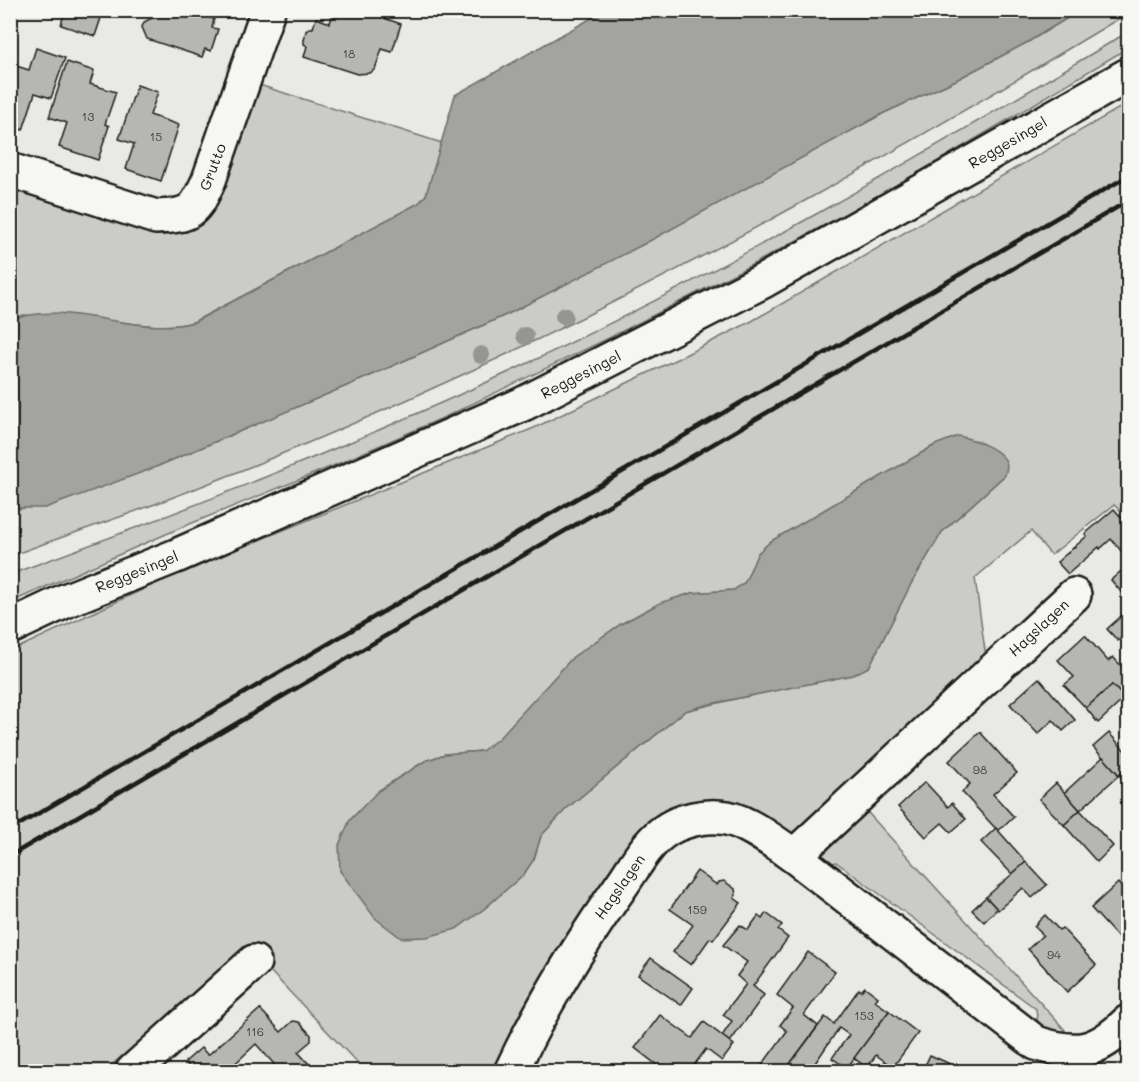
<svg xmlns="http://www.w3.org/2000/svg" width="1139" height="1082" viewBox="0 0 1139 1082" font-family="Mali,sans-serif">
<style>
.green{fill:#cbcbc7;stroke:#747472;stroke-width:1.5;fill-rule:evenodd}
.water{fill:#a3a3a1;stroke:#6d6d6c;stroke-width:1.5}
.building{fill:#b6b6b3;stroke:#1c1c1c;stroke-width:1.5}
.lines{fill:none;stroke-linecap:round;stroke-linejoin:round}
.minor-casing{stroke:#1c1c1c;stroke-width:38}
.primary-casing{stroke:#1c1c1c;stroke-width:38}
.minor{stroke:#f6f6f2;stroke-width:33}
.primary{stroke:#f6f6f2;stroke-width:33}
.rail{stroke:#1c1c1c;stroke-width:4.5}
.tree{fill:#959592}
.labels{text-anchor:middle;stroke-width:6;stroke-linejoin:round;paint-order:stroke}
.number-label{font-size:12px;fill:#424242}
.street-label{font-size:15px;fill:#1c1c1c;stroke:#f6f6f2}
</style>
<rect width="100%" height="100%" fill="#e9e9e5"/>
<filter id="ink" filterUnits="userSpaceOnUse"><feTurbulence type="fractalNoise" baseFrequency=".0167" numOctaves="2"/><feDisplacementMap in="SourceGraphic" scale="12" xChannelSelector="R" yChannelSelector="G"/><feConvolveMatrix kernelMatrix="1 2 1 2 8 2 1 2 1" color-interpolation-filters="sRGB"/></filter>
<g filter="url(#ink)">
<g class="green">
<path d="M1079 11H1128V13C916 141 700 265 475 369 362 421 246 471 128 514 89 528 50 541 11 556V508L20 509 151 469 370 376 508 314 884 113 954 81 1028 42Z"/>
<path d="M1128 32V48L901 183 759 261 611 337 447 416 335 465 180 528 11 602V574C179 513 346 448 509 372 723 273 926 153 1128 32Z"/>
<path d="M256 84 442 143 426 195 419 203 193 322C166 329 148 325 120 322 88 318 55 317 23 315L11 320V179L167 228Z"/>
<path d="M1128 103V518L1114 505 1051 555 1031 531 975 578 986 658 790 836 645 828 630 843 615 869 562 941 521 1012 493 1071H365L250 950 104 1071 11 1072V651L178 573 534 428 683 356 752 321ZM975 440C992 450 1009 453 1005 475L942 532 911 584 869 667 685 711 566 809 541 836 534 859 524 874 484 909 456 929 378 791 425 761 445 754 482 751 499 739 573 657 621 624 660 603 692 593 734 590 745 582 758 553 771 541 935 445Z"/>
<path d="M860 804 1065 1030 1061 1034 1038 1024 1036 1009 1031 1005 836 862 823 867 816 856Z"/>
</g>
<g class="water">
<path d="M604 11H1079L1028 42 954 81 884 113 644 244 508 314 370 376 151 469 45 508H11V320C68 298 134 338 194 322L419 203 426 195 455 95Z"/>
<path d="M958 436C972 439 1004 449 1007 465 1007 469 1006 472 1005 475L942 532 911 584 869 667 853 675 710 704 685 711 566 809 541 836 534 859 524 874 484 909 456 929 427 937 401 938 375 918 340 871 339 845 350 820 378 791 425 761 445 754 482 751 499 738 573 657 621 624 660 603 692 593 734 590 745 582 758 553 771 541 935 445Z"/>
</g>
<g class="building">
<path d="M65 10H79L101 18 95 36 61 25Z"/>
<path d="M156 10H187L214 19 212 28 218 29 211 51 205 49 202 57 147 39 142 27 144 22 154 17Z"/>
<path d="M334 10H361L401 24 392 52 382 49 375 69 370 73 357 74 304 57 307 46 304 44V40L306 31 309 28H313L316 18 330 23Z"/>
<path d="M36 48 65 58 51 98 35 93 23 130 10 126V64L29 70Z"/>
<path d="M67 62 94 71 90 84 116 92 105 124 109 126 98 160 59 147 67 123 49 117Z"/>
<path d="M137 85 158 92 150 115 179 125 161 181 126 169 134 144 119 139Z"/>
<path d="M1114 509 1127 524 1128 523V559L1111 539 1100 549 1099 547 1068 574 1057 562 1087 536 1085 534Z"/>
<path d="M1128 565V588L1122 593 1111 580Z"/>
<path d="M1128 610V631L1118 641 1107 629Z"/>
<path d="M1085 635 1108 661 1113 657 1127 672 1124 674 1128 679V692L1123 697 1112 685 1086 708 1064 685 1074 677 1058 660Z"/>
<path d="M1039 678 1075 720 1063 731 1053 720 1038 734 1010 704Z"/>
<path d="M1112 685 1125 698 1098 723 1086 708Z"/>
<path d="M980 732 1017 773 993 794 1014 817 998 831 962 792 970 784 949 761Z"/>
<path d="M1109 733 1128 754V766L1119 775 1093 747Z"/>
<path d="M1103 757 1119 775 1080 810 1064 793Z"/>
<path d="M1128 766V785L1119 775Z"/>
<path d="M925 782 948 807 952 803 966 819 951 832 942 823 926 837 898 807Z"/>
<path d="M1056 783 1080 810 1064 825 1039 799Z"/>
<path d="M1080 810 1113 846 1097 862 1064 825Z"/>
<path d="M996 828 1026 862 1012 874 981 842Z"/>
<path d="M1026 862 1047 885 1032 898 1023 888 998 910 986 897Z"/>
<path d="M697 871 717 885 719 882 724 881 735 889 736 895 734 898 741 903 713 940 710 938 691 965 673 952 693 925 670 909Z"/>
<path d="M1118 883 1128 895V936L1122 942 1091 908Z"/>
<path d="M986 897 997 909 984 922 972 910Z"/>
<path d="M766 913 782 925 778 930 788 938 753 986 764 995 730 1042 722 1036 732 1021 723 1015 746 984 737 976 747 962 723 945 740 925 748 930 758 916 762 919Z"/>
<path d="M1045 915 1059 930 1062 928 1096 965 1067 992 1028 949 1043 935 1034 926Z"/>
<path d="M808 952 835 972 804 1015 818 1026 784 1072H771L762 1065 787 1031 780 1025 793 1008 777 995Z"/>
<path d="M651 958 693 988 681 1005 638 975Z"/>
<path d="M865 987 878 997 875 1001 889 1011 847 1068 832 1058 849 1035 839 1028 809 1072H784L825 1017 834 1024 859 989 861 991Z"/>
<path d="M260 1009 281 1032 293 1021 299 1022 311 1035V1041L298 1052 310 1065 303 1072H269L274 1064 256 1044 226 1072H194L185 1062 201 1048 208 1055Z"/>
<path d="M889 1011 918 1033 893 1067 876 1055 867 1068 854 1058Z"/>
<path d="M660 1015 692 1038 704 1022 734 1045 722 1061 706 1049 689 1072H666L635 1048Z"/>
<path d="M930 1055 961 1069 960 1072H922Z"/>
</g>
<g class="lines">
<g class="minor-casing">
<g id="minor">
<path d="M10 170 156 217C192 216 195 211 209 180L268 10"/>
<path d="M794 856 1074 595"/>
<path d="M132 1072 254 962"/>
<path d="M511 1072C542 1005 581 943 623 883 634 867 646 845 662 833 679 820 706 814 727 818 748 822 777 844 794 856L1036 1043C1078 1057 1097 1052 1128 1022"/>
</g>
</g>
<g class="primary-casing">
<path id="primary" d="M10 627 67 600 176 556 523 404 765 280 1128 75"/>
</g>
<use href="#minor" class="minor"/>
<use href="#primary" class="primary"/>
<g class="rail">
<path d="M10 830 1128 176"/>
<path d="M10 856 1128 201"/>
</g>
</g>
<g class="tree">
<circle cx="564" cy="316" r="9"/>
<circle cx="525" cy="336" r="9"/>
<circle cx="481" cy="355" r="9"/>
</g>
</g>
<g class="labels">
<g class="number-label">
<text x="349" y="58">18</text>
<text x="88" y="121">13</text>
<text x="156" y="141">15</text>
<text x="980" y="774">98</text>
<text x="697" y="914">159</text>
<text x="1054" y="959">94</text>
<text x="864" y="1020">153</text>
<text x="255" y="1036">116</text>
</g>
<g class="street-label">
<text transform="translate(1008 143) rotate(-30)" y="5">Reggesingel</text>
<text transform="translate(213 167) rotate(-69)" y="5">Grutto</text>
<text transform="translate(581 375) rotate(-27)" y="5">Reggesingel</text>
<text transform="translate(137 572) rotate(-22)" y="5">Reggesingel</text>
<text transform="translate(1039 628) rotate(-43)" y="5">Hagslagen</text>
<text transform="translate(620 887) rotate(-55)" y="5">Hagslagen</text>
</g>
</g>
<rect width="1139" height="1082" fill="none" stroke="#f6f6f2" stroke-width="36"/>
<rect x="18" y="18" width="1103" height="1046" fill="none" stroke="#1c1c1c" stroke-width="2" filter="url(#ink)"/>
</svg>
